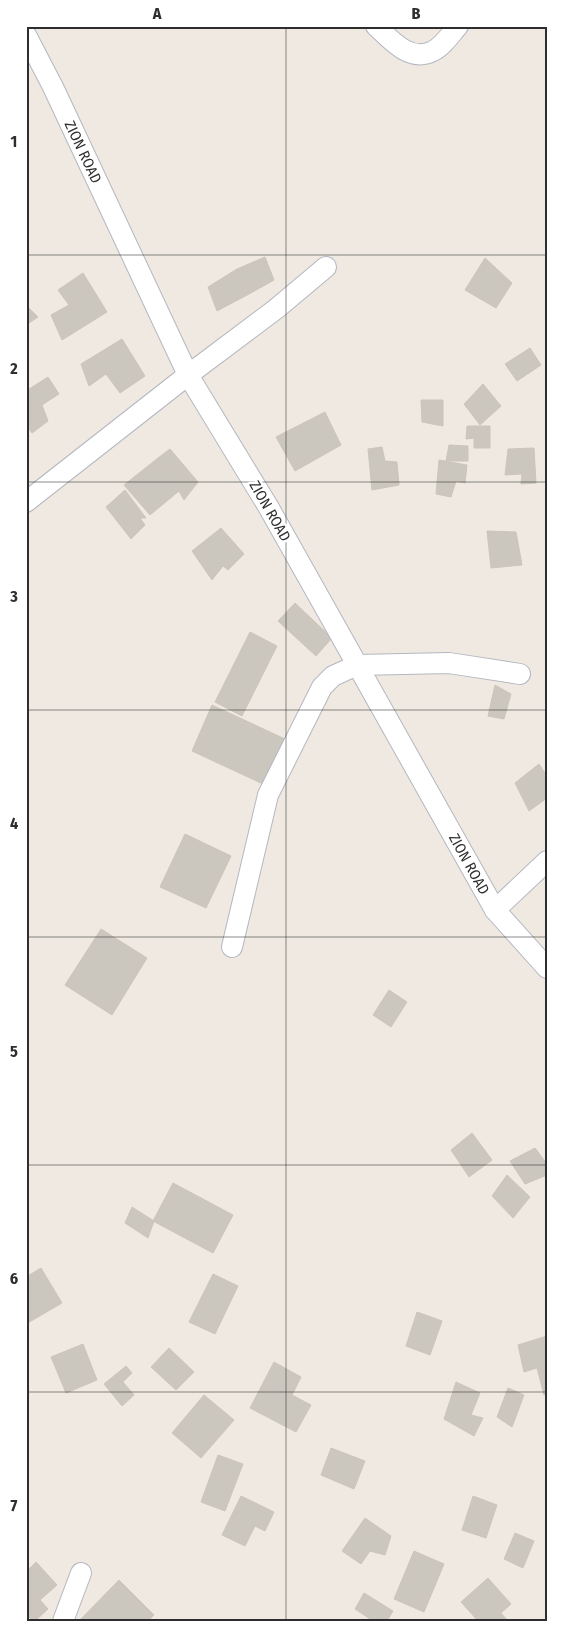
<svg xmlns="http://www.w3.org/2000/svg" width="573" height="1647" viewBox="0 0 573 1647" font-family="'Fira Sans Condensed',sans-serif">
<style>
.building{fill:#cbc7bf;stroke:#cbc5ba}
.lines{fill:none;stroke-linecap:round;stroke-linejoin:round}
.minor-casing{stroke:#b4b7c1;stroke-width:22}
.minor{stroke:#fff;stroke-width:20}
.grid{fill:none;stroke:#2e2e2e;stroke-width:1;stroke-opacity:0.55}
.labels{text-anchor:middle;stroke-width:5;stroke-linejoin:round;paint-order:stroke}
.street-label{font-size:15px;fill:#2e2e2e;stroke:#fff}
.neatline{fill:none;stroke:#2e2e2e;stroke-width:2}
.grid-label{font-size:16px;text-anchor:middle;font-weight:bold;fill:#2e2e2e}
</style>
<rect width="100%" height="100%" fill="#efe9e1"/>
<g class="building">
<path d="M265 257 274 280 249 294 237 269Z"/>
<path d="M485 258 512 283 496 308 465 290Z"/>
<path d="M237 269 249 294 217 311 208 287Z"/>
<path d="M83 273 107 312 62 340 51 315 69 305 58 290Z"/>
<path d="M26 305 38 317 26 325Z"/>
<path d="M122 339 145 376 120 393 106 374 89 386 81 364Z"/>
<path d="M530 348 541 365 517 381 505 364Z"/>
<path d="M48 377 59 394 42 405 48 421 32 433 26 425V391Z"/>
<path d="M483 384 501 406 480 425 464 404Z"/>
<path d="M421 400H443V426L422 422Z"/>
<path d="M325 412 341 445 295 471 276 437Z"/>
<path d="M467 426H490V448H474V438L466 439Z"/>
<path d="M449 445 468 446V461H446Z"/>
<path d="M382 447 385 461 397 462 399 485 372 490 368 449Z"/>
<path d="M534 448 536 483 521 484 522 474 505 475 508 449Z"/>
<path d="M170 449 198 482 184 500 179 491 185 486 158 458Z"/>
<path d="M158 458 185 486 150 515 124 485Z"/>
<path d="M439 460 467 465 465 483 456 481 451 497 436 494Z"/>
<path d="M125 490 146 518H140L145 525 131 539 106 507Z"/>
<path d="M221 528 244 554 228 570 223 566 212 580 192 551Z"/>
<path d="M487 531 516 532 522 565 491 568Z"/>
<path d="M295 603 332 638 316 656 278 621Z"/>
<path d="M250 632 277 646 242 716 215 702Z"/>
<path d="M495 685 511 694 504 719 488 716Z"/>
<path d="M212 705 285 739 265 785 192 751Z"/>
<path d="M539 764 547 776V798L529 811 515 783Z"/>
<path d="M185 834 231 856 206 908 160 887Z"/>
<path d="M101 929 147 958 112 1015 65 985Z"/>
<path d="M389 990 407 1002 391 1027 373 1015Z"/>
<path d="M472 1133 492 1160 469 1177 451 1150Z"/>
<path d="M535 1148 547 1164V1175L525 1184 510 1161Z"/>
<path d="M507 1175 530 1197 513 1218 492 1196Z"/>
<path d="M173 1183 233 1215 213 1253 153 1221Z"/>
<path d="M132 1207 154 1221 148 1238 125 1223Z"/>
<path d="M41 1268 62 1303 26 1324V1277Z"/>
<path d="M213 1274 238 1286 215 1334 189 1322Z"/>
<path d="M417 1312 442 1321 430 1355 406 1346Z"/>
<path d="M547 1336V1394L544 1395 537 1368 524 1372 518 1345Z"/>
<path d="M83 1344 97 1380 66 1393 51 1357Z"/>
<path d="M169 1348 194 1372 176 1390 151 1367Z"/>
<path d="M274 1362 301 1377 292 1395 311 1405 296 1432 250 1408Z"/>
<path d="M126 1366 132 1373 123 1382 134 1395 122 1406 104 1384Z"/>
<path d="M456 1382 480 1393 471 1415 483 1418 474 1436 444 1419Z"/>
<path d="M508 1388 524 1395 512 1427 497 1417Z"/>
<path d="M204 1395 234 1420 201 1458 172 1433Z"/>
<path d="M331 1448 365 1461 354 1489 321 1475Z"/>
<path d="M218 1455 243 1464 225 1511 201 1502Z"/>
<path d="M241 1496 274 1512 265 1531 255 1526 245 1546 222 1535Z"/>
<path d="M473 1496 497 1505 486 1538 462 1530Z"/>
<path d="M365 1518 391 1536 385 1555 370 1551 361 1564 342 1551Z"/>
<path d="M515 1533 534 1541 523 1568 504 1559Z"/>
<path d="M414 1551 444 1564 424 1612 394 1599Z"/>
<path d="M36 1562 57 1585 40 1600 48 1609 35 1621H33L26 1614V1572Z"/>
<path d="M488 1578 511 1604 501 1613 508 1621H478L461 1602Z"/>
<path d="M119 1580 154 1615 148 1621H79Z"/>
<path d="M364 1593 393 1611 387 1621H373L355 1609Z"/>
</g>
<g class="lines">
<g class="minor-casing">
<g id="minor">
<path d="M376 26C391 40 410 63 433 51 442 47 451 34 458 26"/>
<path d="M26 35 53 87 188 375 269 508 495 910 547 968"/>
<path d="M26 502 188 375 276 309 326 267"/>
<path d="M495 910 547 861"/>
<path d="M232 947 268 795 322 687 333 676 357 665 449 663 520 674"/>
<path d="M63 1621 81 1573"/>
</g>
</g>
<use href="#minor" class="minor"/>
</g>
<path class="grid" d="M286 26V1621M26 255H547M26 482H547M26 710H547M26 937H547M26 1165H547M26 1392H547"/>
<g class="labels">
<g class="street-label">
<text transform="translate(83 152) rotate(65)" y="5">ZION ROAD</text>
<text transform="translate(270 511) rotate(60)" y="5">ZION ROAD</text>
<text transform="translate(469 864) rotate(61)" y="5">ZION ROAD</text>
</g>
</g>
<rect width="573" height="1647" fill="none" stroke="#ffffff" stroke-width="55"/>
<rect x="28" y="28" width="518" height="1592" class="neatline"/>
<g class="grid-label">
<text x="157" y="19">A</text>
<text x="416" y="19">B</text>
<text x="14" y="147">1</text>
<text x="14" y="374">2</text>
<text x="14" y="602">3</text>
<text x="14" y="829">4</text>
<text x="14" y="1057">5</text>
<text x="14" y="1284">6</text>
<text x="14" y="1511">7</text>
</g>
</svg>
